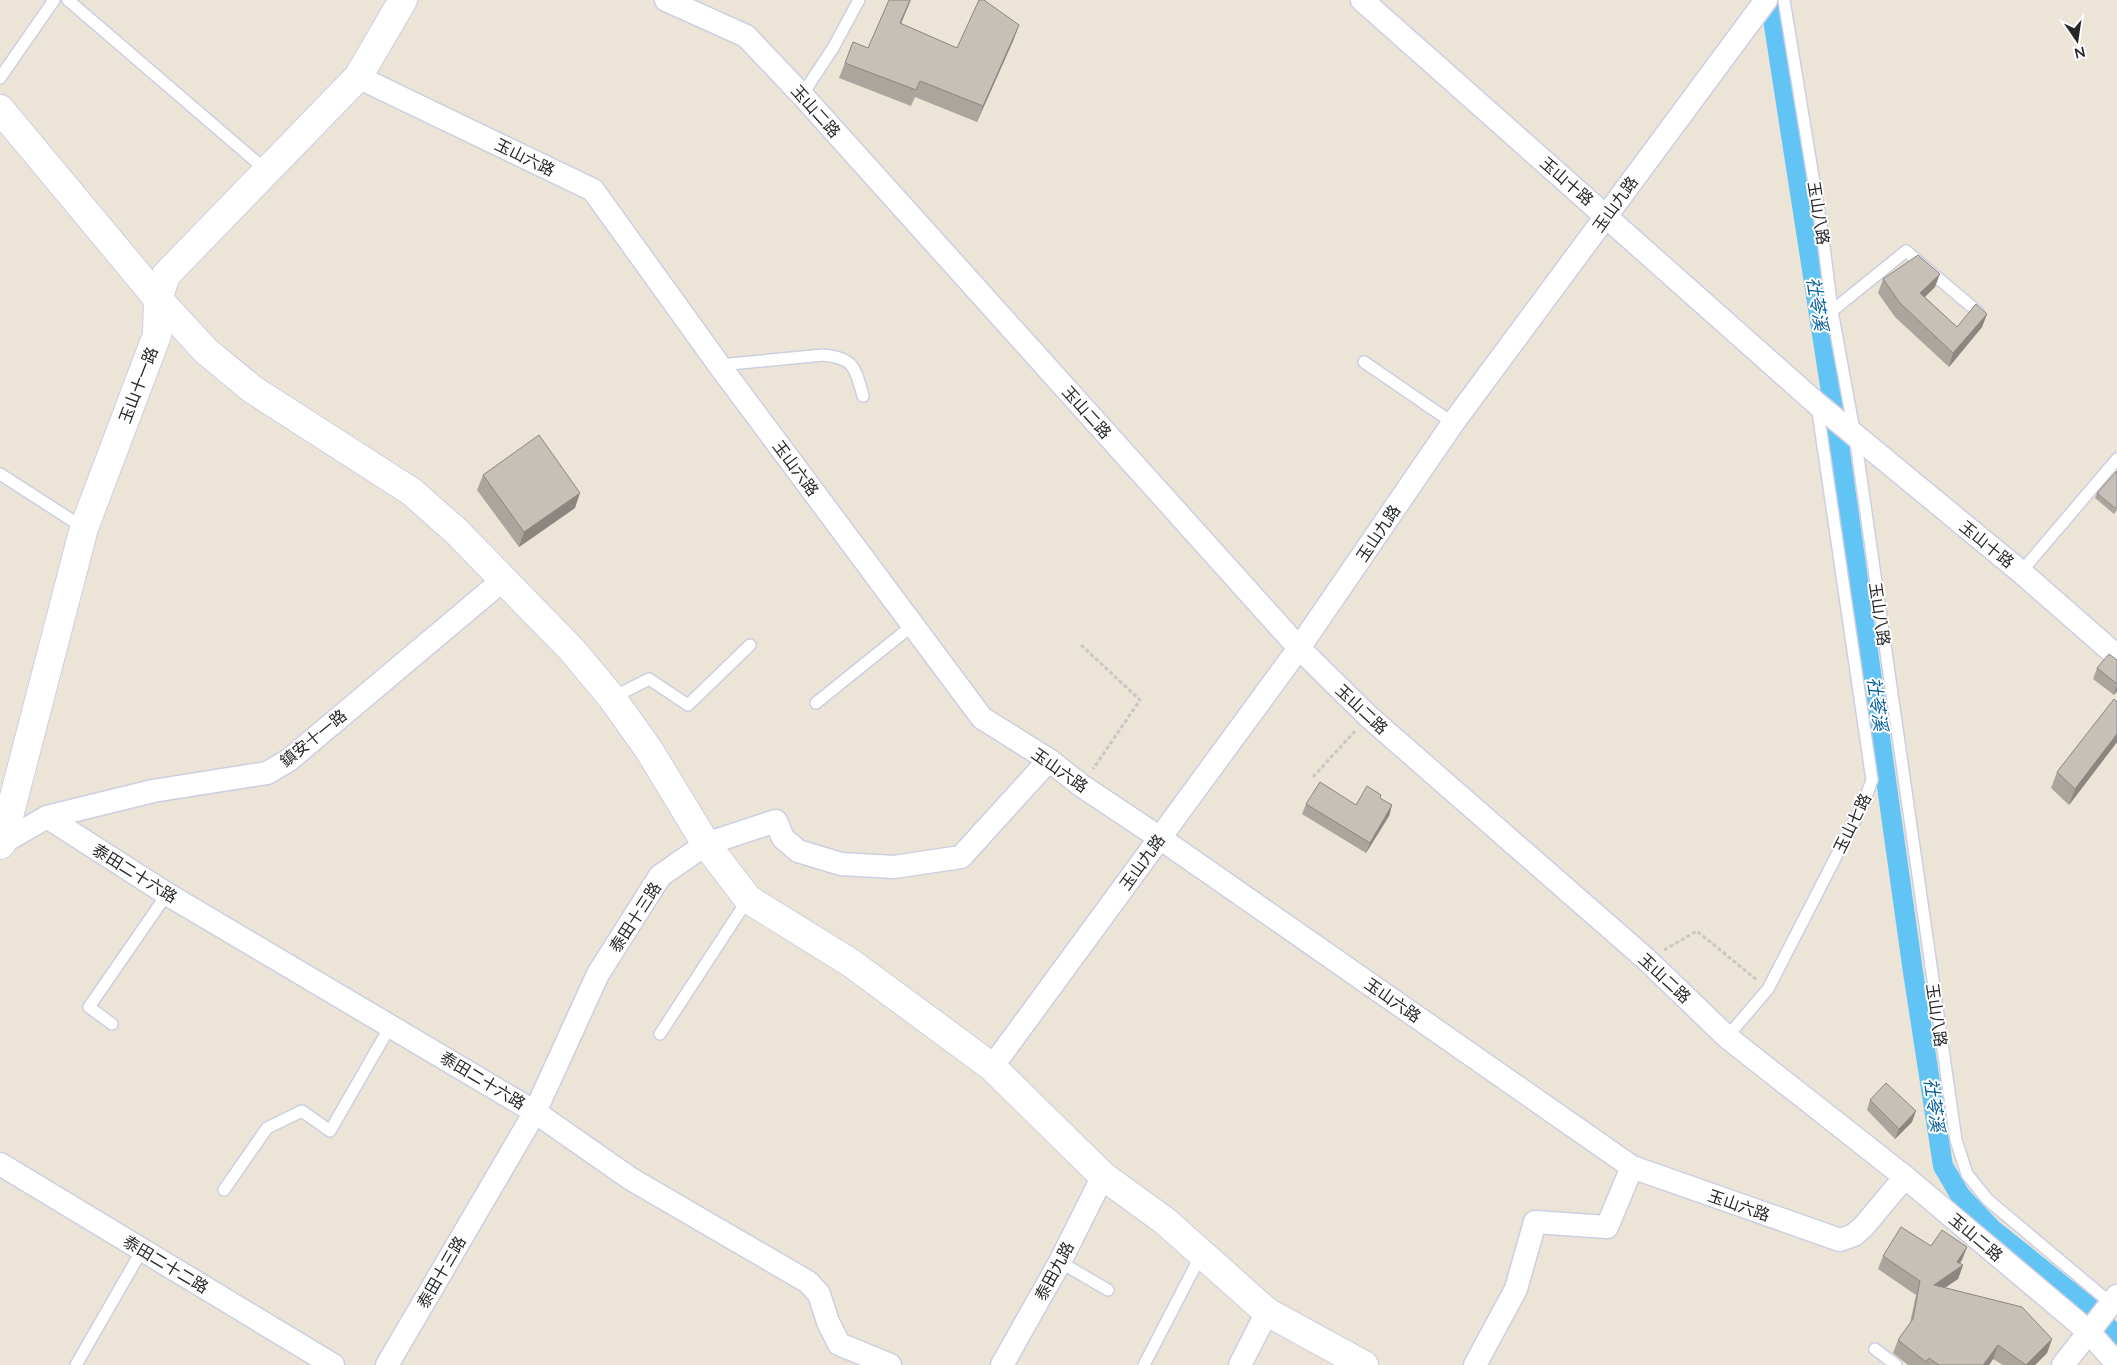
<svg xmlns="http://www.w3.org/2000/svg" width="2117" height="1365" viewBox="0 0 2117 1365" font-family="Lato,'Noto Sans TC',sans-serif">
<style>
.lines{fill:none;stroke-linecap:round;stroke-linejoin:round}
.canal{stroke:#62c4f5;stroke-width:20}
.lane-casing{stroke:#cccfe1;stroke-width:14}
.street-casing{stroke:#cccfe1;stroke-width:25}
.secondary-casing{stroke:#cccfe1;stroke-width:30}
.path{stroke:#c7c7c7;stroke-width:3;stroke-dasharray:4 2.5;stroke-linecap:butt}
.lane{stroke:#fff;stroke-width:11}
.street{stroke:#fff;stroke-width:22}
.secondary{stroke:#fff;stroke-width:28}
.wall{fill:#aaa59d}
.shaded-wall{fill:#8b8680}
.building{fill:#c6c0b7;stroke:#8b8680}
.labels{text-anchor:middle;stroke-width:4;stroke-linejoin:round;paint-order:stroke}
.street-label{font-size:16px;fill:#272727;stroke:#fff}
.water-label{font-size:18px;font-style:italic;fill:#055e9c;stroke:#fff}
</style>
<rect width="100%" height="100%" fill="#ebe4d7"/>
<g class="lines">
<path class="canal" d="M1770 0 1838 437 1913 972 1943 1166 1960 1195 1992 1229 2088 1306 2117 1337"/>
<g class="lane-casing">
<g id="lane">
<path d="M68 0 267 171"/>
<path d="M1784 0 1823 238 1832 311 1855 436 1956 1140 1967 1174 1988 1200 2113 1305"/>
<path d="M0 78 54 0"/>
<path d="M802 95 833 48 859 0"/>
<path d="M1832 311 1906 251 1978 312"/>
<path d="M1364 362 1453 423"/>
<path d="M719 365 823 355C855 358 855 368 863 396"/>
<path d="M0 474 84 528"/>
<path d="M2021 572 2117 459"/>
<path d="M612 698 649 679 688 705 750 645"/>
<path d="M816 703 913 625"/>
<path d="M112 1024 89 1007 167 894"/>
<path d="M660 1034 748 899"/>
<path d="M1727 1037 1768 989 1864 802 1872 780 1817 405"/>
<path d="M224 1190 267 1128 302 1111 330 1131 391 1025"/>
<path d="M1060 1262 1108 1290"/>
<path d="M1875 1349 1896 1365"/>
<path d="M76 1365 142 1250"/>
<path d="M1144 1365 1202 1253"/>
</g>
</g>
<g class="street-casing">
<g id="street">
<path d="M666 0 746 36 802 95 1299 648 1368 716 1646 959 1727 1037 1905 1177 2089 1332 2117 1364"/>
<path d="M1362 0 1816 403 2021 572 2117 656"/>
<path d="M358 77 593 190 719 365 982 718 1049 760 1082 786 1160 838 1632 1167 1840 1240 1854 1235 1864 1226 1905 1177"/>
<path d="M47 817 167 894 535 1112 631 1179 808 1282 819 1294 828 1322 839 1344 890 1365"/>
<path d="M2 843 47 817 153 791 267 773 289 760 503 580"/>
<path d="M992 1067 1299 648 1453 423 1766 0"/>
<path d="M0 1164 333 1365"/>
<path d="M387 1365 535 1112 598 974 660 876 706 844 776 821 783 838 798 851 841 864 894 867 961 857 1049 760"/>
<path d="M1002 1365 1060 1262 1103 1176"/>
<path d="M1240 1365 1267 1312"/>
<path d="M1475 1365 1516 1289 1535 1222 1607 1227 1632 1167"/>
<path d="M2063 1365 2117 1296"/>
</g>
</g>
<g class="secondary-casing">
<g id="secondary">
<path d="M0 109 158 299 206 351 252 389 412 492 456 531 572 650 612 698 649 750 706 844 748 899 851 963 992 1067 1103 1176 1165 1221 1267 1312 1364 1365"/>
<path d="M0 845 2 843 84 528 157 335 158 299 166 275 358 77 403 0"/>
</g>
</g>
<g class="path">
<path d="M1081 645 1140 700 1093 769"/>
<path d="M1313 777 1355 731"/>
<path d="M1664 950 1697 931 1758 981"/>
</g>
<use href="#lane" class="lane"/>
<use href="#street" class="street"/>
<use href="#secondary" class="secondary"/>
</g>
<g class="wall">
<path d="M911 0 901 24 957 48 1019 25 1013 41 977 122 915 97 911 106 839 78 853 42 868 48Z"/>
<path d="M1883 279 1935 287 1925 297 1957 327 1987 314 1982 327 1949 367 1895 317 1878 293Z"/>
<path d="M483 475 575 508 519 547 477 490Z"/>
<path d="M2097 493 2117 510 2114 514 2095 498Z"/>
<path d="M2117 660V691L2114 695 2093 679 2097 668Z"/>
<path d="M2117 702V742L2069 805 2051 788 2057 772Z"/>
<path d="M1380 798 1392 805 1389 816 1366 853 1302 814 1306 804 1356 805Z"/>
<path d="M1870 1100 1912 1122 1895 1139 1867 1110Z"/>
<path d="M1931 1246 1967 1247 1960 1263 1963 1265 1958 1279 1945 1288 2052 1339 2047 1353 2035 1365H2003L1993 1359 1989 1365H1908L1893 1353 1898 1340 1910 1323 1916 1295 1878 1269 1883 1256Z"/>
</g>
<g class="shaded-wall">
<path d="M911 0 906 11 894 39 900 23Z"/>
<path d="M1019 25 1013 41 977 122 983 106Z"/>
<path d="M1940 274 1935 287 1915 306 1920 293Z"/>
<path d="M1987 314 1982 327 1949 367 1953 353Z"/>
<path d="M580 493 575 508 519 547 524 532Z"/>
<path d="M2117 686V691L2114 695Z"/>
<path d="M2117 734V742L2069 805 2075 789Z"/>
<path d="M1392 805 1389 816 1366 853 1370 843Z"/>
<path d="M1916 1111 1912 1122 1895 1139 1899 1129Z"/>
<path d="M1967 1247 1962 1260 1955 1271 1963 1265 1958 1279 1929 1298 1934 1285 1957 1262Z"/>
<path d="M2052 1339 2047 1353 2035 1365H2026Z"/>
<path d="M1998 1345 1993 1359 1989 1365H1983Z"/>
</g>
<g class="building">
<path d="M889 0H910L900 23 957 48 979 0H984L1019 25 983 106 920 81 916 90 845 63 853 42 868 48Z"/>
<path d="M1918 255 1940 274 1920 293 1957 327 1976 304 1987 314 1953 353 1900 303 1883 279Z"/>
<path d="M539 435 580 493 524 532 483 475Z"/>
<path d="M2117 471V507L2116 509 2097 493Z"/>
<path d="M2109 654 2117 660V684L2097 668Z"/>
<path d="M2114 699 2117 702V734L2075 789 2057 772Z"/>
<path d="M1320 782 1356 805 1367 786 1381 795 1380 798 1392 805 1370 843 1306 804Z"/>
<path d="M1886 1083 1916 1111 1899 1129 1870 1100Z"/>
<path d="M1901 1227 1931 1246 1942 1230 1967 1247 1957 1262 1963 1265 1934 1285 2022 1307 2052 1339 2026 1365 1998 1345 1983 1365H1939L1929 1358 1926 1362 1898 1340 1913 1319 1920 1281 1883 1256Z"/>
</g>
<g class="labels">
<g class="street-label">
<text transform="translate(816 111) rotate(48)" y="6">玉山二路</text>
<text transform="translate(525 157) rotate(26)" y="6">玉山六路</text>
<text transform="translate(1567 181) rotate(41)" y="6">玉山十路</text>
<text transform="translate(1615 204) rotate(-54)" y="6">玉山九路</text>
<text transform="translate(1819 213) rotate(81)" y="6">玉山八路</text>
<text transform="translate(138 385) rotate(-69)" y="6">玉山十一路</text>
<text transform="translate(1087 412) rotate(48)" y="6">玉山二路</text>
<text transform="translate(796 468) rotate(53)" y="6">玉山六路</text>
<text transform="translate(1378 533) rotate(-56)" y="6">玉山九路</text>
<text transform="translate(1987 544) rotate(39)" y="6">玉山十路</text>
<text transform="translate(1880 614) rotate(82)" y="6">玉山八路</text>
<text transform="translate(1362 709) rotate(43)" y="6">玉山二路</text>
<text transform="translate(313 738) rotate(-39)" y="6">鎮安十一路</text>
<text transform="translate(1060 770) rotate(35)" y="6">玉山六路</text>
<text transform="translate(1852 823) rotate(-64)" y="6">玉山七路</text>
<text transform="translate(1142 862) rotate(-54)" y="6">玉山九路</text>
<text transform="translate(135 873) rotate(32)" y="6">泰田二十六路</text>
<text transform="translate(635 917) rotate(-57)" y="6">泰田十三路</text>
<text transform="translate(1665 978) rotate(43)" y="6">玉山二路</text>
<text transform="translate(1393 1000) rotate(35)" y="6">玉山六路</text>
<text transform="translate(1937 1015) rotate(82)" y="6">玉山八路</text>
<text transform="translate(483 1080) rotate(31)" y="6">泰田二十六路</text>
<text transform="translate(1739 1205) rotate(19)" y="6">玉山六路</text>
<text transform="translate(1976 1237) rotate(40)" y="6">玉山二路</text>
<text transform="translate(166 1264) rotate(31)" y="6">泰田二十二路</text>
<text transform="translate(1054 1271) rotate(-62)" y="6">泰田九路</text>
<text transform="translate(441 1272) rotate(-60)" y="6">泰田十三路</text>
</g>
<g class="water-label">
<text transform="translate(1817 304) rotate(81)" y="6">社苓溪</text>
<text transform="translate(1877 704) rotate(82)" y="6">社苓溪</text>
<text transform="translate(1934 1105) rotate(82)" y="6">社苓溪</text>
</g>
</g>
<g transform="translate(2077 40) rotate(167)" stroke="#ffffff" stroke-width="4" paint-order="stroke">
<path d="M0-4L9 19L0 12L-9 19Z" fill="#272727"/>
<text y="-8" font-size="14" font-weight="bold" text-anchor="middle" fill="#272727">N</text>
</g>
</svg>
